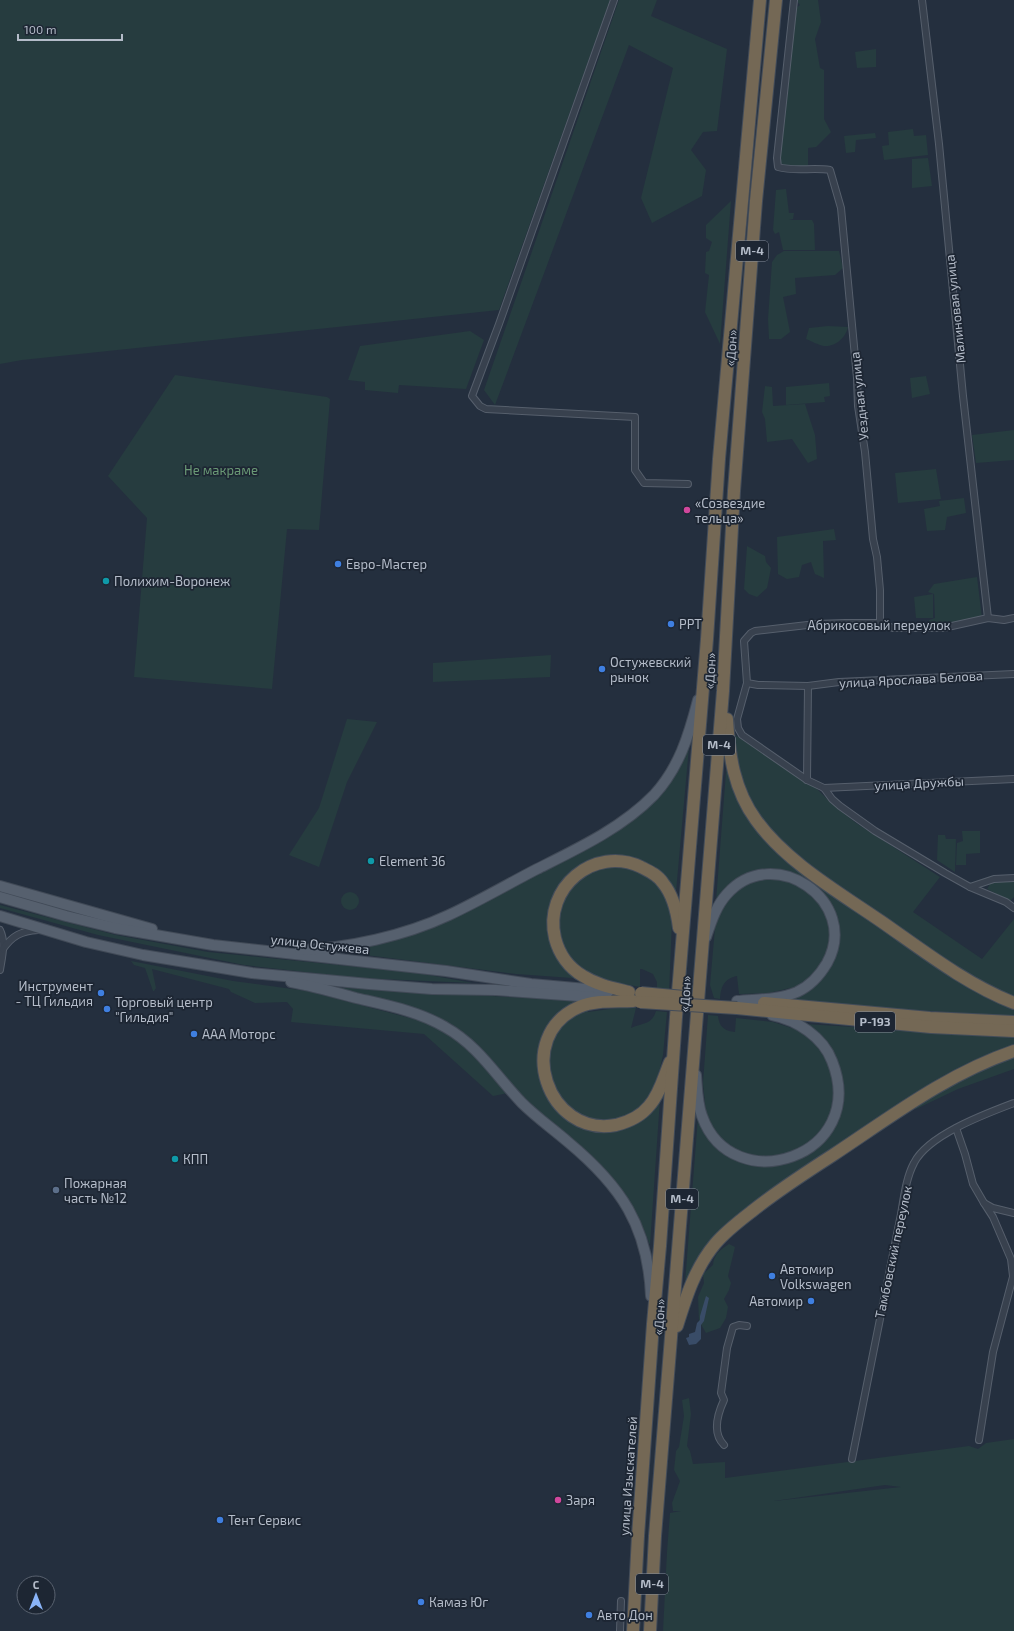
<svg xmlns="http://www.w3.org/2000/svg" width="1014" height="1631" viewBox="0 0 1014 1631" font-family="'Exo 2',sans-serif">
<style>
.green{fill:#263c3f;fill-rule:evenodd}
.water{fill:#394c67}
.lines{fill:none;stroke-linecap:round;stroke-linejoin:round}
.street-casing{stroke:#565f6c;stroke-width:8}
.primary-casing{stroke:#414a57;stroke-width:12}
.highway-casing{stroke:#434c59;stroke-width:14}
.street{stroke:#38414e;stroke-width:6}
.primary{stroke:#56606e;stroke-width:10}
.highway{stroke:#746855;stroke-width:12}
.highway-bridge-casing{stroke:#434c59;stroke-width:14;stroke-linecap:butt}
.highway-bridge{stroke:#746855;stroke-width:12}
.hotel-dot{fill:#d1479c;stroke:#1d2633;stroke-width:1.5}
.shop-dot{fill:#3f7fe0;stroke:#1d2633;stroke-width:1.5}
.culture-dot{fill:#0f9aa8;stroke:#1d2633;stroke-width:1.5}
.service-dot{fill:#5c6f8a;stroke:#1d2633;stroke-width:1.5}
.labels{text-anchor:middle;stroke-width:3.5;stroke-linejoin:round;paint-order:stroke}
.shield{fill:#1d2633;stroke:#878f9c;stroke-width:1}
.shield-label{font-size:12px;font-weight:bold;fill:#b4bcc9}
.street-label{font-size:13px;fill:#b4bcc9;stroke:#1d2633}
.park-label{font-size:13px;fill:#6b9a76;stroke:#1d2633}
.poi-label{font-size:13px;fill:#b4bcc9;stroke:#1d2633;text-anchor:start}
</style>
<rect width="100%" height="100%" fill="#242f3e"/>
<g class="green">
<path d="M0 0H610L499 310 22 360 0 364Z"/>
<path d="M619 0H657L651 16 727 49 717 131 703 132 691 150 706 170 702 196 652 223 641 198 673 68 629 45 495 405 484 390Z"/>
<path d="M796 0H818L821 22 815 39 820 68 824 70V119L831 132 816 147 808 148V166H786L781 163V152L795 9 800 5Z"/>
<path d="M876 49V67L857 68 855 52Z"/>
<path d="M913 129 914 136 926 135 928 155 884 160 882 146 889 145 888 132Z"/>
<path d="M875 133 876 138 856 140 855 152 846 153 844 136Z"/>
<path d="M928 158 932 186 912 188V159Z"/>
<path d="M786 189 789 213H794L793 219 789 220H812L814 224 815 250H783L779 232 775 234 773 230 776 190Z"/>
<path d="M731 201 720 344 705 312 709 275 705 273 706 252 709 251 712 242 706 238V225Z"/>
<path d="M784 251H839L843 268 835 275 795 278 796 294 783 297 790 332 781 339H769L768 319 772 262 777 255Z"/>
<path d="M828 326 848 327C846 337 836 347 824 346 818 345 811 341 806 339L809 328Z"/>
<path d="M470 331 484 340 466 389 399 385 398 393 365 390V382L348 380 360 346Z"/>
<path d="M175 375 327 397 330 399 319 530 287 529 272 689 134 677 147 518 108 476Z"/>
<path d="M926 376 930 394 912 398 910 378Z"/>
<path d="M829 383 830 396 824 397 825 402 786 405V387Z"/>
<path d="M765 386 772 387 773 406 805 404 815 435 817 459 808 463 792 439 767 442 765 419 762 412Z"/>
<path d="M1014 430V460L976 463 972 435Z"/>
<path d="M936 469 941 499 898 503 895 473Z"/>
<path d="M964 498 966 513 947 517 945 530 927 531 924 509 940 506 939 501Z"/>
<path d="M834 529 836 540 823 541 824 578 815 574 811 562 802 565 799 577 787 579 778 574 777 537Z"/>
<path d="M747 546 765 556 766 562 771 568 767 588 757 597 749 594 744 589Z"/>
<path d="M977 577 982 618 942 625 928 624 929 620 935 618 934 594 928 592 934 584Z"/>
<path d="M933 594V618H916L914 597Z"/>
<path d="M551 655 550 677 433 682V663Z"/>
<path d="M347 719 377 722 347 782 319 867 289 855 319 808Z"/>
<path d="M735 735 814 786 832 804 856 823 940 877 913 912 982 959 1014 919V1016L797 1003 790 988 769 993 739 994 737 976C724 979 721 986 720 999L714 998 710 985 715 928 723 906 716 901 726 772Z"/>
<path d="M689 747 676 892 667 897 672 920 669 994 657 993V982L653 974 642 969H640V987L600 980 516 974 334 951 388 940 617 830 685 756Z"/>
<path d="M962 831H980V853L966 854V865H956L957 843 963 841Z"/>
<path d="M938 835H945L946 839H956L955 872 937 860Z"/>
<path d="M1014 880V897L1010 901 987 889 992 881Z"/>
<circle cx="350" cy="901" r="9"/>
<path d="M0 905 116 935 208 952 418 973 473 983 358 978 244 965 98 935 0 908Z"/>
<path d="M131 961 233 981 307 991 425 1022 437 1028 467 1047 508 1093 493 1096 424 1034 291 1022 293 1009 287 1002 255 1003 231 992 229 989 152 969 156 988 154 991H153L145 968 134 965Z"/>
<path d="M331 987 581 1001 588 1012 617 1008H636L631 1028C642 1023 652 1025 656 1011L667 1012 663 1055 658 1077 660 1099 650 1245C632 1195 610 1171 570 1137 556 1126 541 1115 528 1102 502 1075 483 1042 449 1023 414 1004 369 997 331 987Z"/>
<path d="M708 1015 718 1016C719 1027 725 1031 735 1032L736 1018 773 1022 801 1031 805 1024 1014 1037V1047L763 1198 687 1283H685L698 1117 706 1113 703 1083Z"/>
<path d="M1014 1055V1069L958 1089 916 1109 914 1106 962 1078Z"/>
<path d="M729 1244 735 1247 728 1276 731 1283 729 1290 724 1299 728 1307 726 1318 720 1328 706 1333 699 1321 698 1297 704 1283 703 1274 713 1265C714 1254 720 1250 729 1244Z"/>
<path d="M689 1398 691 1414 687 1446 690 1451 693 1464 725 1462V1478L969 1446 978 1449 986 1443 1014 1439V1631H663L667 1552 670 1513 681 1511H673L672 1503 680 1481 674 1470 676 1451 679 1447 684 1416 682 1400ZM885 1485 901 1487 774 1501Z"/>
</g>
<path class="water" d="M706 1296 709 1298 704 1321 701 1325V1339L696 1344 689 1345 686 1338 689 1337V1334L695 1332 697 1323 700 1320V1316Z"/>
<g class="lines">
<g class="street-casing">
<g id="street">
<path d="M614 0 499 324 472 396 480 406 486 409 635 417V470L644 483 688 484"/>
<path d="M794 0 777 158 778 167C795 172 813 167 830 170L841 208 857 378 858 406 865 452 873 539 877 557 880 590V623"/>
<path d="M922 0 939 144 963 396 988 618"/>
<path d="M1014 618 1004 620 988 618 943 628H893L880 623H845L816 624 755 631 751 633 744 641 747 683 758 685 808 686 839 682 1014 674"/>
<path d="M747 683 737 719 738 728 742 735 807 780 824 788 832 799 840 806 875 831 945 873 970 887 1006 902 1014 908"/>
<path d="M807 780 808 686"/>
<path d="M824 788 1014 779"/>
<path d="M970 887 994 879 1014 878"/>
<path d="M0 930C6 942 2 957 0 970"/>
<path d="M3 949C12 936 21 931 38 930"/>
<path d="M956 1128 965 1154 973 1184 984 1203 993 1208 1014 1213"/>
<path d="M984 1203 993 1217 1011 1259 1013 1276"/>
<path d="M979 1440 993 1352 1014 1273"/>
<path d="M724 1445C712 1433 718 1413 724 1400L721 1393 727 1348 733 1327 739 1325 747 1326"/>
<path d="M852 1459 901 1214C904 1197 906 1178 914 1163 928 1135 985 1114 1014 1103"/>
<path d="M620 1631 621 1601"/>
</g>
</g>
<g class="primary-casing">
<g id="primary">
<path d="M0 886 152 929"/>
<path d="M0 897 66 916 115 928 213 945 446 971 531 984 609 991"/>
<path d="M0 916 86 942 143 955 252 973 369 984 432 989 496 990 607 998"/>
<path d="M706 937C711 922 716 906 727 894 773 842 861 901 827 963 820 975 810 986 797 992 778 1000 757 999 737 1001"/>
<path d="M300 950C349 948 404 936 449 915 479 901 508 884 537 869 577 849 622 828 654 795 679 768 689 735 698 700"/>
<path d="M291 982C313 986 334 992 356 998 386 1005 418 1011 445 1027 479 1046 496 1076 522 1103 536 1117 553 1129 568 1142 621 1186 648 1226 651 1296"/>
<path d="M696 1075C697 1088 697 1103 702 1116 732 1201 870 1157 832 1061 823 1037 797 1020 772 1015"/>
</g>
</g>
<g class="highway-casing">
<g id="highway">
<path d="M727 719C729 755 734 790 756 820 786 862 840 893 882 922 925 952 966 984 1014 1003"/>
<path d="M629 992C613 988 597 985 583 976 569 968 559 954 555 938 543 888 594 845 641 867 649 871 658 875 663 883 673 895 677 912 679 928"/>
<path d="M633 1001C615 1002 595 1000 579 1007 513 1036 547 1138 616 1125 628 1122 641 1116 649 1106 660 1094 664 1076 670 1062"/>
<path d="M764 1003 930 1018 1014 1022"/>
<path d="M737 1008 931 1027 1014 1031"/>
<path d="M677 1326C686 1297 695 1268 715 1244 725 1232 738 1222 751 1212 777 1191 805 1173 833 1155 892 1116 947 1074 1014 1051"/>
<path d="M633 1631 638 1536 653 1324 660 1246 676 1017 707 639 719 459 760 0"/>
<path d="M650 1631 655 1536 723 691 734 491 756 201 776 0"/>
</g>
</g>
<use href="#street" class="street"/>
<use href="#primary" class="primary"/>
<use href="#highway" class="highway"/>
<g class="highway-bridge-casing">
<g id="highway-bridge">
<path d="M641 993 684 997"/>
<path d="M640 1002 737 1008"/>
</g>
</g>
<use href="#highway-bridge" class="highway-bridge"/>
</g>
<g class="hotel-dot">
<circle cx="687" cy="510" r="4"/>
<circle cx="558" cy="1500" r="4"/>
</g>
<g class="shop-dot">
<circle cx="338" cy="564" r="4"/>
<circle cx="671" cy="624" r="4"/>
<circle cx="602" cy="669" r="4"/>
<circle cx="101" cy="993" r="4"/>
<circle cx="107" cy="1009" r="4"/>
<circle cx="194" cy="1034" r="4"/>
<circle cx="772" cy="1276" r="4"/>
<circle cx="811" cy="1301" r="4"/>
<circle cx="220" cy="1520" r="4"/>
<circle cx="421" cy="1602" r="4"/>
<circle cx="589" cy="1615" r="4"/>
</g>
<g class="culture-dot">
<circle cx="106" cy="581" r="4"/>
<circle cx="371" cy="861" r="4"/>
<circle cx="175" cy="1159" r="4"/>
</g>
<circle class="service-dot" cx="56" cy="1190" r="4"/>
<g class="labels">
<g class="shield">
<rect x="736" y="241" width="32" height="20" rx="3"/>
<rect x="703" y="735" width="32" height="20" rx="3"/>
<rect x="855" y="1012" width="40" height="20" rx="3"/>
<rect x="666" y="1189" width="32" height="20" rx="3"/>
<rect x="636" y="1574" width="32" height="20" rx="3"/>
</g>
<g class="shield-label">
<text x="752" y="255">М-4</text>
<text x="719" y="749">М-4</text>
<text x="875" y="1026">Р-193</text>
<text x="682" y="1203">М-4</text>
<text x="652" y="1588">М-4</text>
</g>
<g class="street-label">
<text transform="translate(955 309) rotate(-96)" y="5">Малиновая улица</text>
<text transform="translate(731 348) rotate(-86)" y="5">«Дон»</text>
<text transform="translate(859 396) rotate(-96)" y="5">Уездная улица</text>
<text x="879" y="630">Абрикосовый переулок</text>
<text transform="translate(710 671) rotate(-87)" y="5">«Дон»</text>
<text transform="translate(911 679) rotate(-3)" y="5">улица Ярослава Белова</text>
<text transform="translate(919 783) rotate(-3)" y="5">улица Дружбы</text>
<text transform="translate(320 944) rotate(6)" y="5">улица Остужева</text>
<text transform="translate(685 994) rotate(-86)" y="5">«Дон»</text>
<text transform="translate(893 1252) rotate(-78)" y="5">Тамбовский переулок</text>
<text transform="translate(659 1317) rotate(-86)" y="5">«Дон»</text>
<text transform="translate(628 1476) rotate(-86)" y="5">улица Изыскателей</text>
</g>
<g class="park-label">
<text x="221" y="475">Не макраме</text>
</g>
<g class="poi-label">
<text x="695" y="508">«Созвездие<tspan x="695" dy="15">тельца»</tspan></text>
<text x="346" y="569">Евро-Мастер</text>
<text x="114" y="586">Полихим-Воронеж</text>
<text x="679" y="629">РРТ</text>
<text x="610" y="667">Остужевский<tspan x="610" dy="15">рынок</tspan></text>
<text x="379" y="866">Element 36</text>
<text x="93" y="991" text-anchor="end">Инструмент<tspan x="93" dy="15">- ТЦ Гильдия</tspan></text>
<text x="115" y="1007">Торговый центр<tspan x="115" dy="15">"Гильдия"</tspan></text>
<text x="202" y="1039">ААА Моторс</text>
<text x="183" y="1164">КПП</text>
<text x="64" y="1188">Пожарная<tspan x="64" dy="15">часть №12</tspan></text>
<text x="780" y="1274">Автомир<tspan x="780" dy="15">Volkswagen</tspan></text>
<text x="803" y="1306" text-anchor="end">Автомир</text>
<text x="566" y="1505">Заря</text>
<text x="228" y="1525">Тент Сервис</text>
<text x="429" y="1607">Камаз Юг</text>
<text x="597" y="1620">Авто Дон</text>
</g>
</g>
<g transform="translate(36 1595)"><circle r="19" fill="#1d2633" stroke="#59626f"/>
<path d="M0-3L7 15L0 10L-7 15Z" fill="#8ab4f8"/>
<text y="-6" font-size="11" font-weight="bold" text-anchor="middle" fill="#b4bcc9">С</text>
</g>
<path d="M18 34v6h104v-6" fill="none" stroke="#b4bcc9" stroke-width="2"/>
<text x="24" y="34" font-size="12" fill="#b4bcc9" stroke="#1d2633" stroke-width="3" paint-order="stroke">100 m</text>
</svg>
